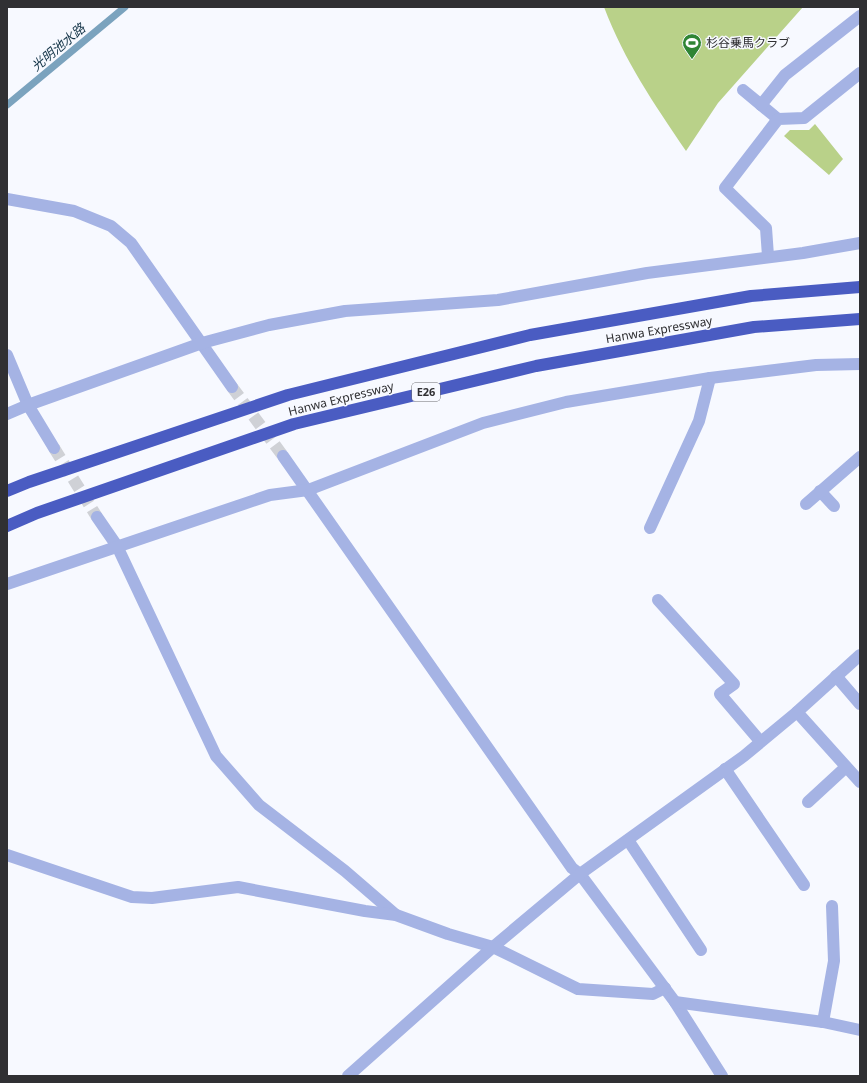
<svg xmlns="http://www.w3.org/2000/svg" width="867" height="1083" viewBox="0 0 867 1083" font-family="'Noto Sans','Noto Sans JP',sans-serif">
<style>
.green{fill:#b9d189}
.lines{fill:none;stroke-linecap:round;stroke-linejoin:round}
.stream{stroke:#7ba3be;stroke-width:7}
.minor-tunnel{stroke:#cfd1d6;stroke-width:12;stroke-dasharray:12 6;stroke-linecap:butt}
.minor{stroke:#a5b3e4;stroke-width:12}
.highway{stroke:#4a5cc2;stroke-width:12}
.labels{text-anchor:middle;stroke-width:3;stroke-linejoin:round;paint-order:stroke}
.shield{fill:#f7f9ff;stroke:#6c6c70;stroke-width:1}
.shield-label{font-size:11px;font-weight:bold;fill:#303033}
.poi-label{font-size:12px;fill:#303033;stroke:#f7f9ff;text-anchor:start}
.street-label{font-size:12px;fill:#303033;stroke:#f7f9ff}
.water-label{font-size:13px;font-style:italic;fill:#103145;stroke:#f7f9ff}
</style>
<rect width="100%" height="100%" fill="#f7f9ff"/>
<g class="green">
<path d="M604 7H803L718 103 686 151C653 102 625 62 604 7Z"/>
<path d="M815 124 843 159 829 175 784 136 790 130H809Z"/>
</g>
<g class="lines">
<path class="stream" d="M7 105 125 7"/>
<g class="minor-tunnel">
<path d="M232 387 283 456"/>
<path d="M54 448 97 517"/>
</g>
<g class="minor">
<path d="M743 90 778 119"/>
<path d="M761 105 785 75 860 16"/>
<path d="M7 199 74 211 111 226 131 243 232 387"/>
<path d="M768 256 766 228 725 188 778 119 804 118 860 73"/>
<path d="M7 355 28 405 54 448"/>
<path d="M7 414 28 405 202 343 269 325 345 311 498 300 647 273 803 253 860 243"/>
<path d="M283 456 572 868 580 874 675 1002 722 1076"/>
<path d="M820 491 834 506"/>
<path d="M806 504 860 457"/>
<path d="M97 517 117 546 216 756 259 805 345 871 396 915"/>
<path d="M650 528 699 421 710 378"/>
<path d="M7 584 270 495 308 490 483 423 566 402 710 378 816 365 860 364"/>
<path d="M658 600 734 684 720 694 760 741"/>
<path d="M836 676 860 704"/>
<path d="M797 712 860 782"/>
<path d="M725 769 804 885"/>
<path d="M808 802 846 767"/>
<path d="M628 840 701 950"/>
<path d="M7 855 132 897 152 898 238 887 365 911 396 915 448 934 493 947 578 989 653 994 665 988"/>
<path d="M675 1002 823 1022 860 1030"/>
<path d="M823 1022 834 961 832 906"/>
<path d="M348 1076 493 947 580 874 744 756 797 712 860 655"/>
</g>
<g class="highway">
<path d="M7 491 29 482 288 395 530 335 751 296 860 287"/>
<path d="M7 526 37 513 294 424 536 366 754 327 860 319"/>
</g>
</g>
<defs>
<g id="stadium-pin" transform="scale(1)"><path d="M0 17L-7.5 6A9.5 9.5 0 1 1 7.5 6Z" fill="#2f8534" stroke="#f7f9ff"/><path d="M0-5a6.5 5 0 1 0 0 10a6.5 5 0 1 0 0-10ZM-3.5-1.8h7v3.6h-7Z" fill="#fff"/></g>
</defs>
<g fill-rule="evenodd">
<use href="#stadium-pin" x="692" y="43"/>
</g>
<g class="labels">
<rect class="shield" x="412" y="383" width="28" height="18" rx="3"/>
<g class="shield-label">
<text x="426" y="396">E26</text>
</g>
<g class="poi-label">
<text x="706" y="47">杉谷乗馬クラブ</text>
</g>
<g class="street-label">
<text transform="translate(659 330) rotate(-10)" y="4">Hanwa Expressway</text>
<text transform="translate(341 399) rotate(-14)" y="4">Hanwa Expressway</text>
</g>
<g class="water-label">
<text transform="translate(58 47) rotate(-40)" y="5">光明池水路</text>
</g>
</g>
<rect width="867" height="1083" fill="none" stroke="#303033" stroke-width="16"/>
</svg>
